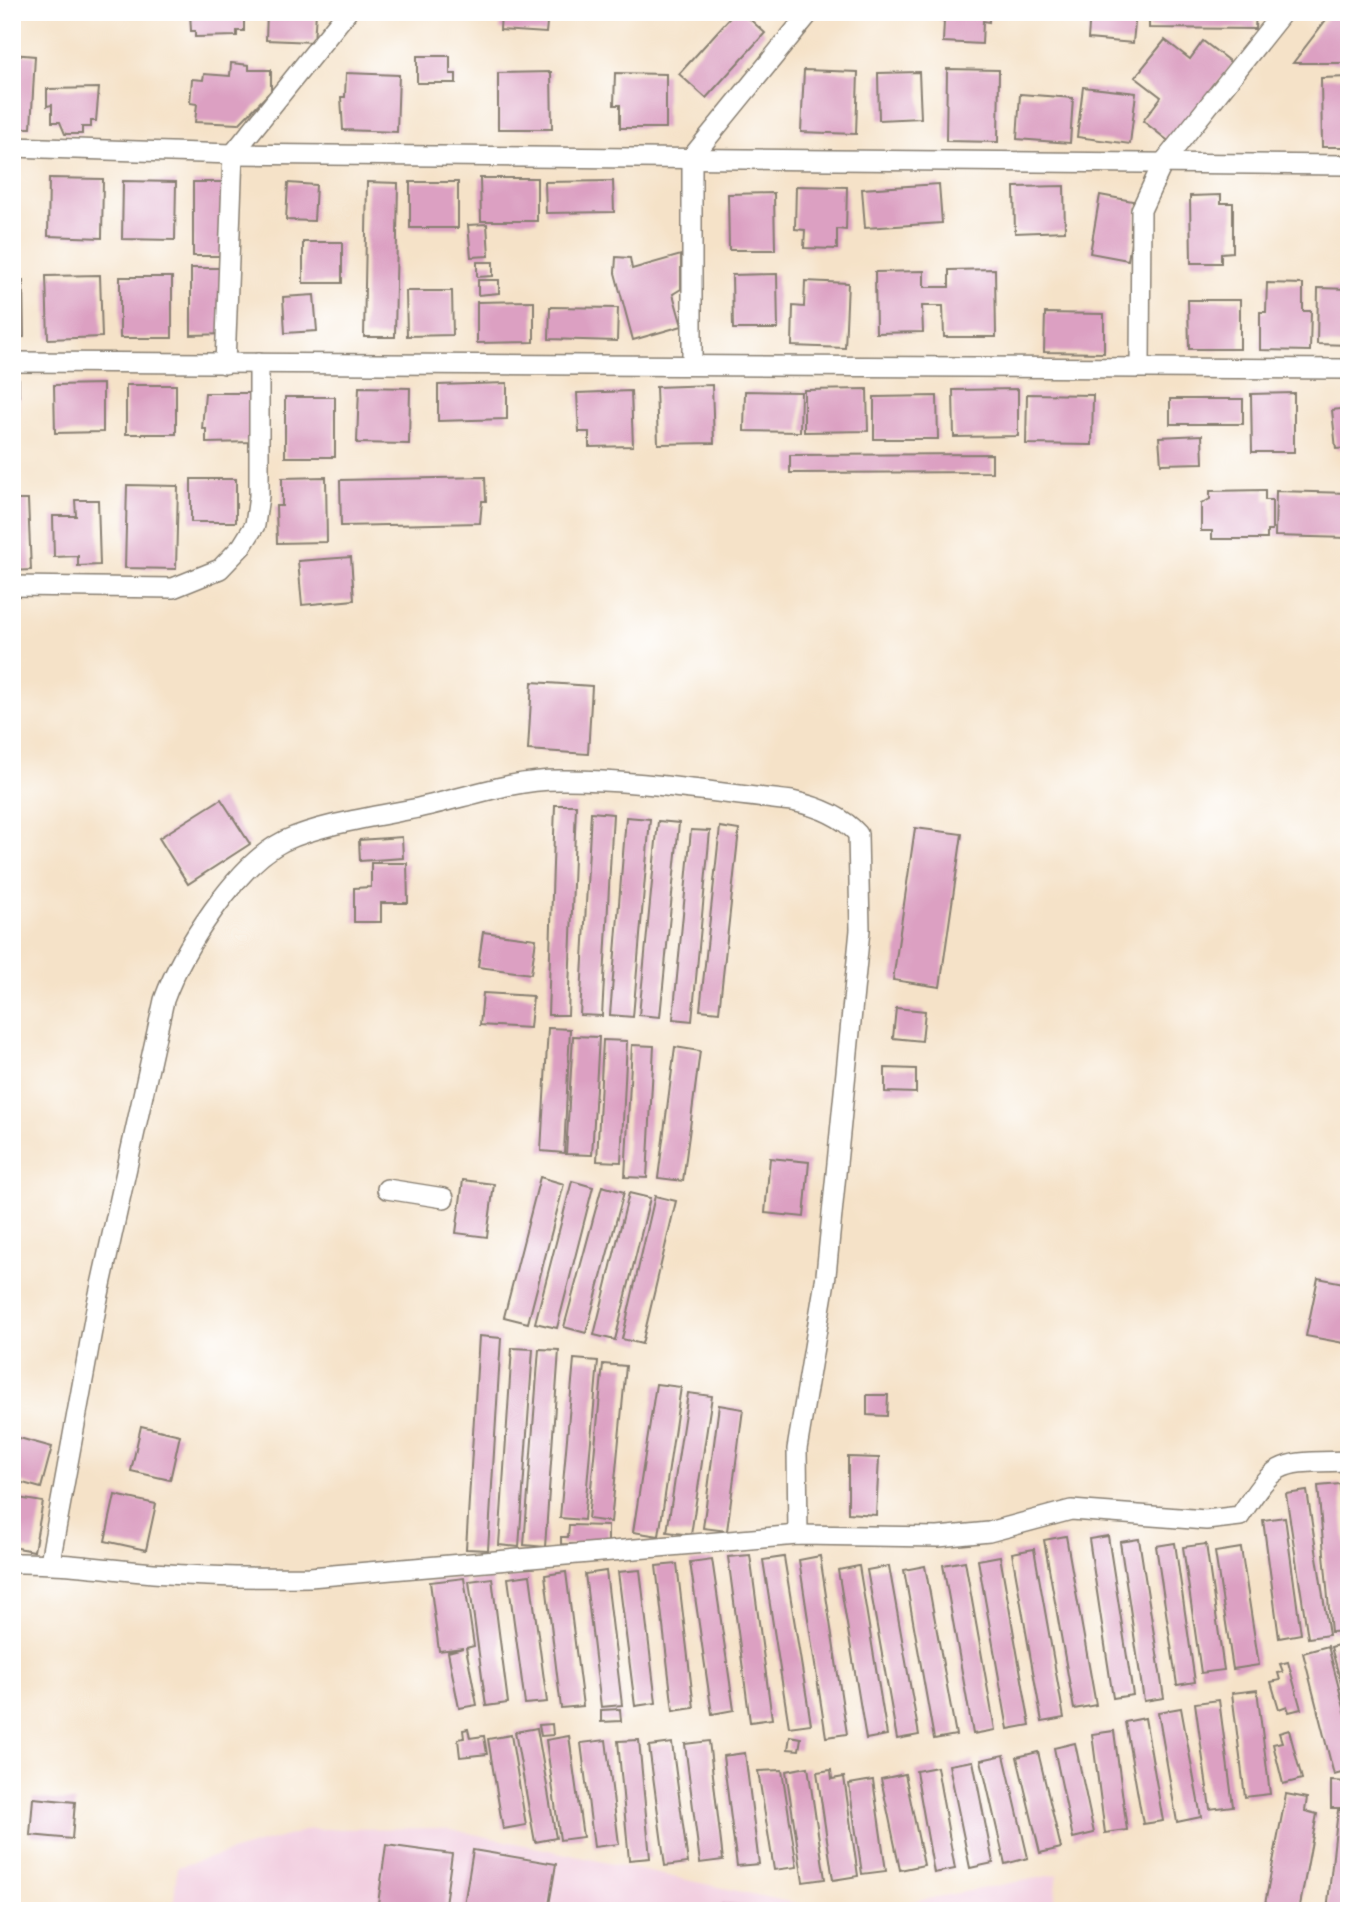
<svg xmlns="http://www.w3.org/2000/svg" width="1361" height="1923" viewBox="0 0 1361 1923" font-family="Mynerve,sans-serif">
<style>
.built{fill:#f2cfe0}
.building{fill:#dca0c2}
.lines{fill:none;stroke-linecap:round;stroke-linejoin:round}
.street-casing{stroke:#887f72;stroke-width:22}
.street{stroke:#fff;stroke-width:19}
</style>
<rect width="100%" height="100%" fill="#fff"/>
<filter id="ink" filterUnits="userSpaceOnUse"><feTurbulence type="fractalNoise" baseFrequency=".0143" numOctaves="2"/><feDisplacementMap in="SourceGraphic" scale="14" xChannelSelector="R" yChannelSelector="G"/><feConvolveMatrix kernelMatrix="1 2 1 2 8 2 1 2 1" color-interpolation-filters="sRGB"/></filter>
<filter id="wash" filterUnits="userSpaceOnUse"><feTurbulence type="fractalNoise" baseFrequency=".00686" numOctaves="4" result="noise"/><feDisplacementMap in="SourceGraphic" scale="28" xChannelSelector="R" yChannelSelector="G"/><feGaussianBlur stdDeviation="1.57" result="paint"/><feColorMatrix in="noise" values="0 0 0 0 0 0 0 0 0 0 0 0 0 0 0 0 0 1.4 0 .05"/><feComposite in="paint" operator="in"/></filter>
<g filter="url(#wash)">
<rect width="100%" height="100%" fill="#f5e2c8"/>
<g class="built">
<path d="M446 1828 831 1911H173L177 1867 311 1829Z"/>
<path d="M1058 1874 1053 1911H864Z"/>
</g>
<g id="blocks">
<g class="building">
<path d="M190 12H244V31H237V36L195 37V31H191Z"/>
<path d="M267 12H316L314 42 266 40Z"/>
<path d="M501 12H548L546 33 500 30Z"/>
<path d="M735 12H742L765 33 706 98 679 74Z"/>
<path d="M940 12H989V22L983 21 982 44 943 42 944 21H939Z"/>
<path d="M1090 12H1136L1133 43 1088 39Z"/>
<path d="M1149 12H1256L1255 29 1149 28Z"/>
<path d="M1332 12H1349V63H1293Z"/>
<path d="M1165 40 1190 59 1203 41 1233 64 1171 143 1143 121 1161 97 1135 77Z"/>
<path d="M12 54 35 56 31 128H12Z"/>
<path d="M417 56H450V74H456V83H417Z"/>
<path d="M231 63 249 65V70H271V91L239 124 195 122 197 104 190 103 192 79 203 80 204 74 230 76Z"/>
<path d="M947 69 999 70 998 142 946 141Z"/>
<path d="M804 70 858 72 856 134 801 132Z"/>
<path d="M551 72 552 129H498V73Z"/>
<path d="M919 72 921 118 879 120 878 73Z"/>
<path d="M346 73 399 75 397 132 343 130 341 97H345Z"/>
<path d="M615 73 666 74V128H620V105H614Z"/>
<path d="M1349 77V147H1322L1321 78Z"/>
<path d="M1083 87 1136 93 1130 144 1077 137Z"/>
<path d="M99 88 96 121H91V127H82V134H65L60 122H52V105L47 106V89Z"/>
<path d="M1020 94 1073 98 1070 143 1017 139Z"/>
<path d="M49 178 103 179 102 238 48 236Z"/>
<path d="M480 178H537V221H481Z"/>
<path d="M123 181 176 182 175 240 122 239Z"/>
<path d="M613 181 614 212 546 213 545 182Z"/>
<rect x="193" y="182" width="33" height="74"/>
<path d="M367 182 398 183 395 337H364Z"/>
<rect x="410" y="182" width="48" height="46"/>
<path d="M288 183 316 185 314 221 286 220Z"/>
<path d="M12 184H19L18 239H12Z"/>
<path d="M939 184 942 223 865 228 862 189Z"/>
<path d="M796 186 847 187 846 230 837 229V249L804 248 805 230 795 229Z"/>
<path d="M1064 186 1065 231 1015 233 1014 187Z"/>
<path d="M774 193 775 250H729L728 194Z"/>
<path d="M1100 195 1138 202 1128 260 1090 253Z"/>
<path d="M1221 195V203H1233V252L1221 253V263H1191L1190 196Z"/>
<path d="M487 224 489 256 471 257 468 225Z"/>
<rect x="303" y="242" width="39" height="41"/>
<path d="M681 255V289L673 294 682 326 633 340 615 273 616 257 630 258 632 269Z"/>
<path d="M477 262H493V276L477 277Z"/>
<path d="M191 268H225L226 334 191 335Z"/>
<path d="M995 269 996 337H944L943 306H922L923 332 876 333 875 272 924 271V287H949V270Z"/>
<path d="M777 274 778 329H733L732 275Z"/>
<path d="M100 275 102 337 48 339 46 276Z"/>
<rect x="120" y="277" width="52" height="61"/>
<path d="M12 280H23L24 337 12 338Z"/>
<path d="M478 280H499V293L478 295Z"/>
<path d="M805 281 848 283 845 348 792 346 793 306 804 307Z"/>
<path d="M1267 283 1303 284V311H1311L1310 351 1260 350V312H1266Z"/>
<path d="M1318 288 1349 289V345L1317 344Z"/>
<path d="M406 291H452L453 335 407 336Z"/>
<path d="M314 295 317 331 285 333 283 297Z"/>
<path d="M1188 300H1240V349H1189Z"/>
<path d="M534 301V342L477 343V302Z"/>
<path d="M550 307 618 308 617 341 549 339Z"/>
<path d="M1045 313 1104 314V353L1044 352Z"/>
<path d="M12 379H19V428H15V437H12Z"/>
<path d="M507 383V419L438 421V385Z"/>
<path d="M103 384V432L55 433 54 385Z"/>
<rect x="126" y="385" width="50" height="49"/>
<path d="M712 385 714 443 658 444 656 387Z"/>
<path d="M359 387 410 388 409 444 357 443Z"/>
<path d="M867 389 868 431 804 432V390Z"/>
<path d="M1018 389V436L954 437 953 390Z"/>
<path d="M631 391 633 446 589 447V432H579L577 393Z"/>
<path d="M745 391 801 392 800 432 744 431Z"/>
<path d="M205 393H254V442L206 443V429H202Z"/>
<path d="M1294 393V452H1252L1251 394Z"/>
<path d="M1027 394 1093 395 1092 445 1026 444Z"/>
<path d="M937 396 938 439H874V397Z"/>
<rect x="285" y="397" width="50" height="60"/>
<rect x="1170" y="399" width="73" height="25"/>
<path d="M1349 408V448L1336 449 1332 410Z"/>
<path d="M1202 435 1203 463 1161 464 1159 437Z"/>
<path d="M992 454V472L790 473V455Z"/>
<path d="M326 477 327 542 277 543 276 506H282V478Z"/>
<path d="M485 477 486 501H482L480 523 341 526 340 480Z"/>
<rect x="191" y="479" width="45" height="43"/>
<path d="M127 485 178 486 176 569 125 568Z"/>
<path d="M1265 490V500H1272V531H1267V539H1212V531H1201V504L1210 499V491Z"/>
<path d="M1276 491 1349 493 1348 538 1275 536Z"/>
<path d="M12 500H28L31 570 12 571Z"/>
<path d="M75 500H98L100 565 78 566V556L54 557 53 516H76Z"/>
<path d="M351 557 354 600 302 605 298 561Z"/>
<path d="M532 682 592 686 588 754 528 750Z"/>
<path d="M221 799 250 844 188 884 159 838Z"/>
<path d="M555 805H576L568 1015H548Z"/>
<path d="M591 812 613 814 602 1016 580 1015Z"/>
<path d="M626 817 650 819 633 1017 610 1015Z"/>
<path d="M658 821 679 823 660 1017 639 1015Z"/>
<path d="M720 827 739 830 719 1012 700 1010Z"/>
<path d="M915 828 962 834 940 987 893 980Z"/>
<path d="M691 830 710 831 692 1021 673 1019Z"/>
<path d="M402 837 403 858 360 861 359 840Z"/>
<path d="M371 863H407L408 903H381V922H354V888L371 887Z"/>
<path d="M483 932 536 939 531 974 478 967Z"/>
<path d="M483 993 533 996 530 1028 480 1025Z"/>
<path d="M896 1008 925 1011 922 1041 893 1038Z"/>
<path d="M548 1028 570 1029 564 1153 541 1151Z"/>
<path d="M573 1036 599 1037 592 1155 566 1154Z"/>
<path d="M603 1040 627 1041 621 1162 597 1161Z"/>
<path d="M632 1045 654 1046 647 1178 625 1177Z"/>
<path d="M675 1047 700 1051 683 1181 658 1178Z"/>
<path d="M885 1068 916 1069V1093L885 1092Z"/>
<path d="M770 1158 809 1162 804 1217 765 1213Z"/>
<path d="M540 1177 564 1184 528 1323 504 1317Z"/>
<path d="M463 1180 494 1184 487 1237 456 1233Z"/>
<path d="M572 1181 593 1187 557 1328 535 1323Z"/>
<path d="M602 1186 624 1192 586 1333 564 1327Z"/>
<path d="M629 1193 650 1198 615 1340 594 1335Z"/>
<path d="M655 1196 676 1201 642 1344 622 1339Z"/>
<path d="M1318 1278 1349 1284V1344L1306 1336Z"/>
<path d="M479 1336 501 1338 488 1550 466 1549Z"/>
<path d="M512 1348 533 1349 519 1547 499 1545Z"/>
<path d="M539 1349 559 1350 545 1547 524 1545Z"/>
<path d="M574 1359 598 1361 584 1520 560 1518Z"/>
<path d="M603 1364 626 1366 611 1522 588 1519Z"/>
<path d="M656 1384 681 1387 659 1536 633 1532Z"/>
<path d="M688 1393 712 1396 691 1535 667 1532Z"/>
<path d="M867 1395H888L887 1416 867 1415Z"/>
<path d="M719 1405 743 1409 727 1531 703 1528Z"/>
<path d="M141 1426 180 1435 170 1480 131 1471Z"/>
<path d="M12 1436 52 1447 41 1488 12 1480Z"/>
<path d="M848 1457 879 1458 876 1515 848 1513Z"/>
<path d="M1340 1484 1349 1582V1631L1331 1632 1318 1486Z"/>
<path d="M1307 1491 1329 1635 1308 1638 1286 1494Z"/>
<path d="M115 1495 156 1504 146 1550 105 1541Z"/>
<path d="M12 1497 43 1502 34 1551 12 1547Z"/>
<path d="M1285 1517 1301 1634 1279 1638 1263 1520Z"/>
<path d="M569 1525 608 1526V1545L561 1544V1537H568Z"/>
<path d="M1066 1536 1096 1705 1074 1709 1044 1540Z"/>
<path d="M1108 1536 1133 1695 1113 1698 1089 1539Z"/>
<path d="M1139 1539 1164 1698 1144 1701 1120 1542Z"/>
<path d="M1175 1543 1195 1682 1177 1685 1156 1546Z"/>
<path d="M1206 1544 1224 1670 1201 1673 1183 1547Z"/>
<path d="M1241 1548 1259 1665 1233 1669 1215 1552Z"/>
<path d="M1034 1549 1064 1718 1042 1722 1012 1553Z"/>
<path d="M750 1555 772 1719 750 1722 728 1557Z"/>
<path d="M820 1556 847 1734 826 1737 799 1560Z"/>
<path d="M1000 1556 1030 1725 1008 1729 978 1560Z"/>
<path d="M784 1557 811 1724 789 1727 763 1560Z"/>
<path d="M712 1559 734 1710 712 1714 690 1562Z"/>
<path d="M965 1561 995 1730 973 1734 943 1565Z"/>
<path d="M677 1564 694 1708 673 1711 656 1566Z"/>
<path d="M859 1566 887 1735 866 1739 838 1570Z"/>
<path d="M889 1566 919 1735 897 1739 867 1570Z"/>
<path d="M925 1566 956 1735 934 1739 904 1570Z"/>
<path d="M640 1570 656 1703 635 1706 618 1572Z"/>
<path d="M606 1571 622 1705 601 1707 585 1574Z"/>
<path d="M566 1572 583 1706 561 1708 545 1575Z"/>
<path d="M530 1575 547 1702 525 1704 508 1578Z"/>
<path d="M464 1578 474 1646 466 1648 477 1705 459 1708 448 1652 463 1648 439 1651 430 1582Z"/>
<path d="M492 1578 508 1703 486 1706 469 1581Z"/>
<path d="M1349 1642V1708H1348L1331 1647Z"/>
<path d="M1328 1646 1349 1727V1771L1334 1775 1303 1653Z"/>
<path d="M1288 1662 1301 1709 1289 1712 1287 1706 1279 1709 1271 1682 1280 1680 1278 1673 1283 1672 1280 1664Z"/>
<path d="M1257 1690 1270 1794 1245 1797 1232 1693Z"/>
<path d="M1219 1700 1233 1806 1210 1809 1195 1703Z"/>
<path d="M1181 1708 1201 1817 1177 1822 1158 1712Z"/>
<path d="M620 1709 621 1721 601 1722V1710Z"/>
<path d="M1145 1718 1163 1821 1143 1824 1125 1722Z"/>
<path d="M552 1724 553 1735 541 1736 539 1725Z"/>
<path d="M537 1728 556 1838 535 1842 515 1732Z"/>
<path d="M468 1729 470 1738 484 1736 487 1754 460 1757 458 1739 464 1738 463 1730Z"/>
<path d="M1289 1730 1302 1779 1283 1784 1273 1744 1282 1742 1279 1733Z"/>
<path d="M1114 1731 1127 1830 1105 1833 1092 1734Z"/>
<path d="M511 1735 526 1825 503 1829 488 1739Z"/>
<path d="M569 1736 583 1837 560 1840 546 1740Z"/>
<path d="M790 1736 801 1738 799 1750 788 1749Z"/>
<path d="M606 1740 619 1844 594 1847 581 1743Z"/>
<path d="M639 1740 650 1858 629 1860 618 1741Z"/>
<path d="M709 1741 723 1860 700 1863 685 1744Z"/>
<path d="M672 1743 688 1863 665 1866 649 1746Z"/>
<path d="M1075 1743 1094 1833 1073 1838 1054 1748Z"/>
<path d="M1038 1752 1061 1848 1040 1853 1017 1757Z"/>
<path d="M745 1753 759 1864 737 1866 723 1756Z"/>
<path d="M1004 1755 1028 1858 1005 1864 981 1760Z"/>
<path d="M973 1761 993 1863 970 1868 949 1765Z"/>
<path d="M808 1767 825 1879 803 1882 786 1771Z"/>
<path d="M937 1767 955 1869 934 1873 916 1771Z"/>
<path d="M782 1770 797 1867 774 1870 758 1771Z"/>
<path d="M831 1770 832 1779 844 1777 858 1876 833 1880 817 1772Z"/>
<path d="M905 1774 924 1865 900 1870 881 1779Z"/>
<path d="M873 1780 886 1871 862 1874 849 1784Z"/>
<path d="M1331 1781 1349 1782V1808H1331Z"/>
<path d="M1286 1794 1307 1798 1305 1811 1317 1814 1299 1911 1265 1904Z"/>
<path d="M33 1798 75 1802 72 1839 30 1835Z"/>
<path d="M1338 1810 1349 1811V1911H1327Z"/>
<path d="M386 1845 452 1854 444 1911H377Z"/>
<path d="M473 1850 556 1864 548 1911H463Z"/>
<path d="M722 1903 758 1909V1911H720Z"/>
</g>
</g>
</g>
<g filter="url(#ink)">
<use href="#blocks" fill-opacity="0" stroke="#887f72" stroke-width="2"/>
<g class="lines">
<g class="street-casing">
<g id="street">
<path d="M12 147 233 154 1349 165"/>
<path d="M12 362 1349 369"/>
<path d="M225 364 233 154 347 12"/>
<path d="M692 365V157L810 12"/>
<path d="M1140 367 1141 210 1163 163 1283 12"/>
<path d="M12 586 173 588 220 569 242 546 255 525 259 496V363"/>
<path d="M387 1189 444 1198"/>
<path d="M50 1562 97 1303 164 1000C182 950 236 865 284 841 321 824 378 816 418 808 465 798 510 780 559 780 636 779 715 793 792 801 816 806 841 815 858 834L860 930 826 1275 797 1449 798 1535"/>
<path d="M12 1563C60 1562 106 1569 153 1573 206 1577 258 1578 310 1577L798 1535 938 1537 989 1532 1071 1510 1206 1520 1240 1516C1278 1457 1280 1463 1349 1461"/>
</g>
</g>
<use href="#street" class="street"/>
</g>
</g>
<rect width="1361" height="1923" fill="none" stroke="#fff" stroke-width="42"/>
</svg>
